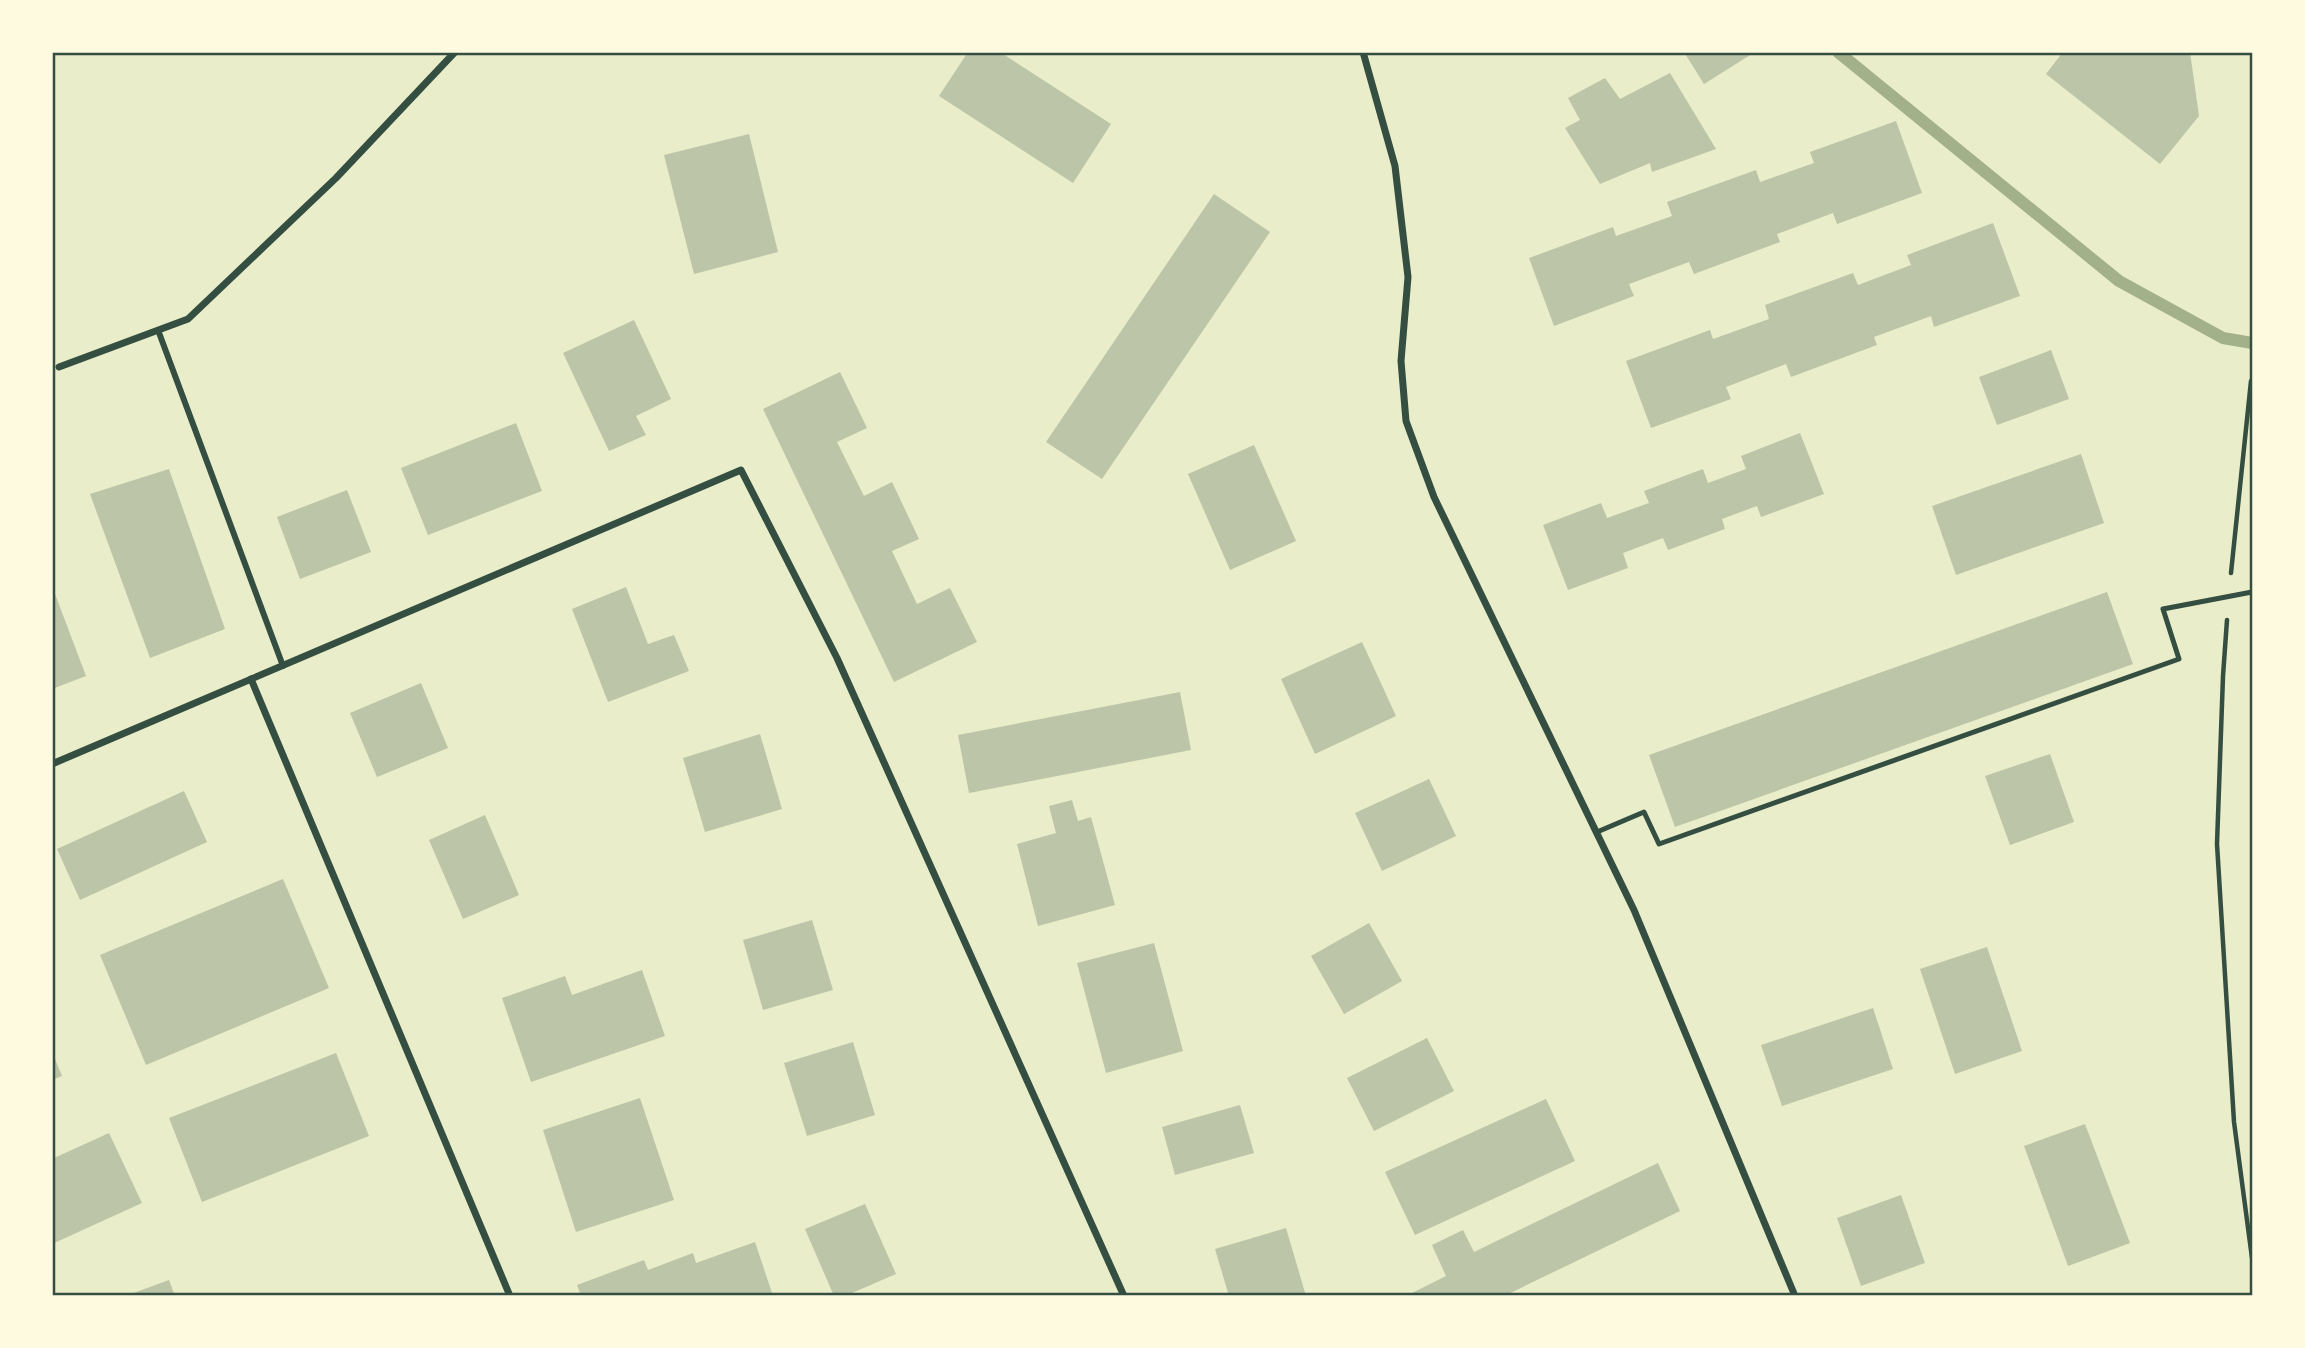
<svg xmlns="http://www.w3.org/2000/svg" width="2305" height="1348" viewBox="0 0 2305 1348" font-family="'Archivo Narrow',sans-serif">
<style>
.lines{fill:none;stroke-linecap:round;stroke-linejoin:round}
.stream{stroke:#a3b18a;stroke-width:12}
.building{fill:#bcc5a7}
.path{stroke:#344e41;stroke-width:4.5}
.service{stroke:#344e41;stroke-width:5}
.pedestrian{stroke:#344e41;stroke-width:6}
.minor{stroke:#344e41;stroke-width:7}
.neatline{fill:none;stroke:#344e41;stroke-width:2.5}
</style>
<rect width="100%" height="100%" fill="#e9edc9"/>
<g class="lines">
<path class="stream" d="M1838 52 2119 281 2223 338 2252 343"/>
</g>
<g class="building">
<path d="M968 52H1000L1111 124 1073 183 939 96Z"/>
<path d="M1684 52H1755L1704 84Z"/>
<path d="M2063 52H2190L2199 116 2160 164 2046 74Z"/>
<path d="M1670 73 1716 149 1652 172 1650 163 1600 184 1565 128 1580 120 1568 98 1605 78 1620 99Z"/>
<path d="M1896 121 1922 193 1837 224 1833 213 1777 234 1780 242 1694 274 1689 262 1629 284 1634 296 1554 326 1529 258 1613 227 1616 236 1672 216 1667 202 1756 170 1760 182 1814 163 1810 152Z"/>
<path d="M749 134 778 252 694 274 664 155Z"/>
<path d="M1214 194 1270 232 1102 479 1046 442Z"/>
<path d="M1993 223 2020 296 1934 327 1931 316 1874 337 1877 345 1791 377 1786 364 1726 387 1731 399 1651 428 1626 361 1710 330 1713 339 1769 319 1765 305 1853 273 1858 285 1911 265 1907 255Z"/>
<path d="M634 320 671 399 636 416 646 435 609 451 563 353Z"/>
<path d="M2051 350 2069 399 1997 425 1979 377Z"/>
<path d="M840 372 867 428 837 442 864 496 892 482 919 539 892 551 917 604 950 588 977 642 894 682 763 409Z"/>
<path d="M516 423 542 491 428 535 401 468Z"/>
<path d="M1800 433 1824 494 1761 517 1757 506 1722 519 1725 529 1668 550 1663 538 1623 553 1628 568 1568 590 1543 525 1601 503 1607 518 1649 503 1644 491 1703 469 1708 483 1746 469 1741 456Z"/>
<path d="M1254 445 1296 541 1230 570 1188 474Z"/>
<path d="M2081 454 2104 523 1956 575 1932 506Z"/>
<path d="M169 469 225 629 150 658 90 494Z"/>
<path d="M347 490 371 552 300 579 277 517Z"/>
<path d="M52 586 86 676 52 689Z"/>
<path d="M626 587 648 644 674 635 689 671 608 702 572 609Z"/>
<path d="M2107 592 2133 664 1675 827 1649 755Z"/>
<path d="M1362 642 1396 716 1315 754 1281 679Z"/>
<path d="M421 683 448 748 377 777 350 713Z"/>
<path d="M1180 692 1191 750 969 793 958 735Z"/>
<path d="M760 734 782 809 705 832 683 758Z"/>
<path d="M2050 754 2074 822 2010 845 1985 776Z"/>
<path d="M1429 779 1456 836 1382 871 1355 813Z"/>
<path d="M184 791 207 842 80 900 57 849Z"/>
<path d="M1072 800 1078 821 1091 817 1115 905 1038 926 1017 844 1056 833 1049 806Z"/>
<path d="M485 815 519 895 463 919 429 840Z"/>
<path d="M283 879 329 988 146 1065 100 955Z"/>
<path d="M812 920 833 990 763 1010 743 940Z"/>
<path d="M1369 923 1402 981 1344 1014 1311 956Z"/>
<path d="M1154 943 1183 1051 1106 1073 1077 963Z"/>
<path d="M1987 947 2022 1051 1955 1074 1920 969Z"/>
<path d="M642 970 665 1036 531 1082 502 998 565 976 572 995Z"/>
<path d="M1873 1008 1893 1069 1782 1106 1761 1045Z"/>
<path d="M1427 1038 1454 1091 1374 1131 1347 1078Z"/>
<path d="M853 1042 875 1115 807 1136 784 1063Z"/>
<path d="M52 1052 62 1076 52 1080Z"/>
<path d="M336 1053 369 1136 202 1202 169 1118Z"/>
<path d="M640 1098 674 1200 576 1232 543 1130Z"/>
<path d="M1546 1099 1575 1161 1415 1235 1385 1172Z"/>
<path d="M1240 1105 1254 1153 1175 1175 1162 1127Z"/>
<path d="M2085 1124 2130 1243 2068 1266 2024 1146Z"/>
<path d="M109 1133 142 1203 52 1244V1159Z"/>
<path d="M1658 1163 1680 1211 1504 1296H1406L1446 1276 1432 1245 1463 1230 1474 1252Z"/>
<path d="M1901 1195 1925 1263 1861 1286 1837 1218Z"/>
<path d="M865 1204 896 1274 845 1296H834L805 1229Z"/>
<path d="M1286 1228 1306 1296H1229L1215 1249Z"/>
<path d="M755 1242 773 1296H581L577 1285 644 1260 648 1270 693 1253 696 1263Z"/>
<path d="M169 1280 175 1296H128V1295Z"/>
</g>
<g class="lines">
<g class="path">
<path d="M2231 573 2251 381"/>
<path d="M2227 620 2223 676 2217 844 2234 1122 2252 1258"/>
</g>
<path class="service" d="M1597 832 1644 812 1659 844 2179 659 2163 609 2252 592"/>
<path class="pedestrian" d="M158 330 283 666"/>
<g class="minor">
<path d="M1363 52 1395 166 1408 277 1401 361 1406 421 1434 497 1634 910 1795 1296"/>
<path d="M59 367 188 319 336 178 455 52"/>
<path d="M251 679 510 1296"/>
<path d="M52 764 741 470 837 658 1124 1296"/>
</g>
</g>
<rect width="2305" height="1348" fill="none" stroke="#fefae0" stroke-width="108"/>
<rect x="54" y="54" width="2197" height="1240" class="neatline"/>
</svg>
